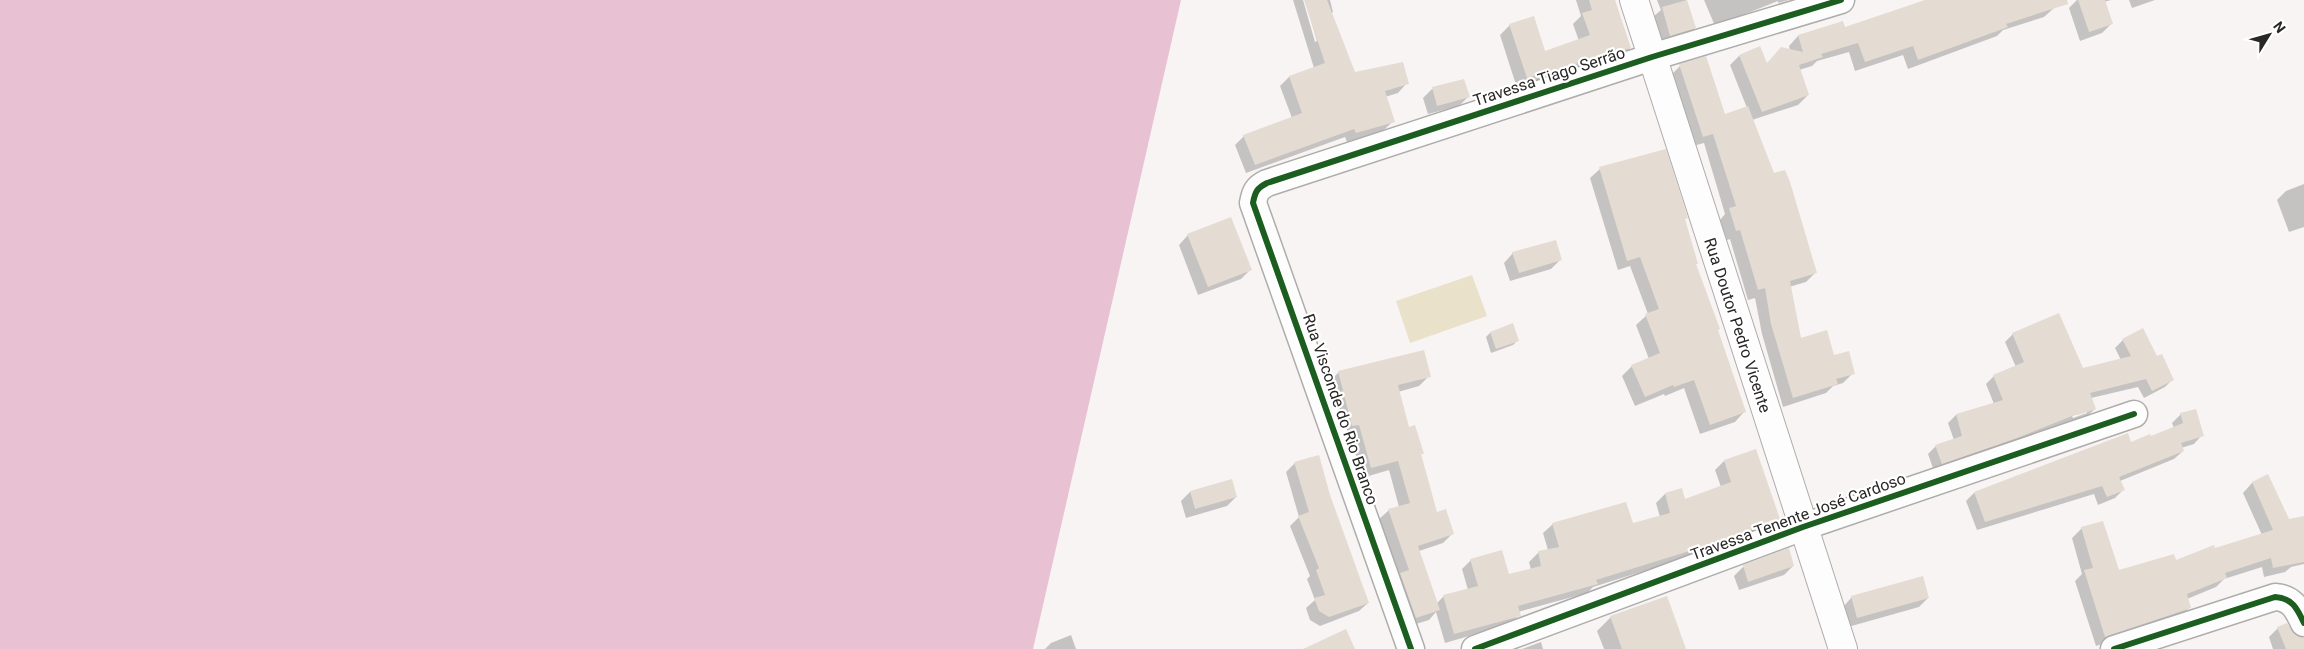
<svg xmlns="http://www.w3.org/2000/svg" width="2304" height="649" viewBox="0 0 2304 649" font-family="Roboto,sans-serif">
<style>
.green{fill:#e9e1ca}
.water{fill:#e8c1d3}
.shadow{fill:#0003;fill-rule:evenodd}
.building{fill:#e4dbd2}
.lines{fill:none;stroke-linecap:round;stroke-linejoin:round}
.minor-casing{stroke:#afadac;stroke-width:29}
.tertiary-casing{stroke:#afadac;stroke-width:30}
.minor{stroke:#fefdfd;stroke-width:26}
.tertiary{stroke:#fefdfd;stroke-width:28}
.cycleway-casing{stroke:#fff;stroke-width:9}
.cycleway{stroke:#1b5e20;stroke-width:6}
.labels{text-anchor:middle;stroke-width:4.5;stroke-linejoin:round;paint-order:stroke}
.street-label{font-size:16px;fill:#292726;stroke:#fff}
</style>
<rect width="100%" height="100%" fill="#f7f4f3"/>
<path class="green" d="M1472 275 1487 316 1410 343 1396 301Z"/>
<path class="water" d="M0 0H1181L1033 649H0Z"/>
<g class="shadow">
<path d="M1293 0H1303L1315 42 1317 41 1305 0H1330L1333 12 1331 14 1354 73 1407 83 1398 93 1385 97 1393 121 1384 130 1347 142 1345 137 1246 173 1235 145 1244 136 1292 118 1280 86 1289 77 1314 68Z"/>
<path d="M1576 0H1614L1630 48 1620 58 1517 88 1500 35 1510 25 1544 52 1579 41 1573 24 1581 16Z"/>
<path d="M1657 0H1686L1695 28 1686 37 1661 44 1653 17 1661 10Z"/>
<path d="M1704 0H1789L1778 3V1L1715 26Z"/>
<path d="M1936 0H2052L2054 8 2044 17 2003 30 1997 36 1908 69 1903 55 1855 71 1849 52 1817 61 1812 66 1799 70 1808 95 1798 105 1752 120 1773 175 1816 272 1806 282 1789 287 1800 339 1834 356 1853 373 1843 383 1833 386 1826 393 1783 407 1762 334 1755 298 1748 300 1730 239 1727 240 1720 220 1725 214 1704 143 1693 146 1670 76 1680 66 1724 115 1747 108 1730 65 1739 56 1767 64 1790 51 1789 46 1798 36 1820 29H1844Z"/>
<path d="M2077 0H2111L2104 2 2111 24 2102 33 2080 41 2069 8Z"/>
<path d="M2129 0H2155L2132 8Z"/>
<path d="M1463 80 1468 97 1459 106 1428 114 1423 98 1432 89Z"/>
<path d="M1600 169 1684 220 1697 263 1695 265 1744 412 1735 422 1700 434 1684 388 1665 396 1664 394 1635 406 1622 376 1632 366 1649 359 1636 325 1648 314 1630 266 1618 270 1590 178Z"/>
<path d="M2304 184V227L2289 232 2277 200 2286 191Z"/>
<path d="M1188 235 1250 270 1241 279 1198 295 1179 245Z"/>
<path d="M1513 253 1560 260 1551 269 1510 281 1504 263Z"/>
<path d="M1512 325 1517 341 1513 345 1491 353 1486 337 1490 333Z"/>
<path d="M2013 334 2082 369 2121 360 2115 348 2123 340 2157 358 2173 379 2165 387 2144 398 2138 387 2091 398 2095 409 2087 416 2070 422V421L2008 445 1934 471 1928 454 1936 446 1954 440 1948 423 1956 415 1994 404 1986 384 1994 376 2016 367 2005 342ZM2087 411V413L2073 418 2072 416Z"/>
<path d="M1339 372 1429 376 1419 386 1398 392 1408 428 1422 453 1420 456 1436 513 1453 533 1443 543 1419 551 1436 604 1444 596 1468 590 1462 569 1471 560 1508 576 1531 570 1529 562 1539 552 1548 550 1543 533 1553 524 1632 525 1660 517 1656 503 1665 494 1684 500 1721 487 1715 470 1724 461 1779 519 1770 528 1723 546 1593 587 1587 593 1518 612 1519 615 1510 624 1445 643 1436 612 1429 620 1406 627 1378 520 1388 511 1399 507 1389 470 1362 478 1349 434 1343 436 1329 382Z"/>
<path d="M2181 414 2202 435 2194 444 2181 448 2183 451 2174 459 2120 481 2123 490 2115 498 2098 505 2094 494 1977 530 1966 501 1974 493 2151 438 2174 428 2172 423Z"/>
<path d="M1295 463 1329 495 1368 603 1359 611 1320 626 1310 620 1306 608 1315 600 1307 579 1310 576 1290 526 1299 517 1286 472Z"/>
<path d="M2267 476 2289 520 2304 517V564L2291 567 2285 572 2264 577 2262 567 2224 579 2216 587 2187 599 2189 608 2180 618 2096 646 2075 581 2082 574 2072 538 2082 528 2118 572 2175 562 2262 535 2243 493 2252 483Z"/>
<path d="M1190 492 1236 497 1227 506 1186 518 1181 501Z"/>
<path d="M1788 550 1793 566 1784 575 1739 590 1734 576 1743 567Z"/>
<path d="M1852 597 1928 598 1919 607 1848 627 1843 607Z"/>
<path d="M1611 617 1685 649H1604L1597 631Z"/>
<path d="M2278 628 2304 639V649H2273L2269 637Z"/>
<path d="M1071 635 1076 649H1045L1051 643Z"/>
<path d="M1541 642 1543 649H1522Z"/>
</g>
<g class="building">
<path d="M1304 0H1327L1355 72 1403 62 1409 84 1385 91 1395 122 1356 133 1354 129 1255 165 1243 135 1302 113 1289 76 1325 63Z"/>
<path d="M1589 0H1615L1631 48 1527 78 1509 24 1534 16 1545 51 1590 35 1582 13 1592 10Z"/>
<path d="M1687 0 1696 28 1670 36 1662 7Z"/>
<path d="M1925 0H2067L2068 4 2006 24 2008 27 1918 60 1913 46 1865 62 1858 43 1821 54 1823 57 1799 65 1809 95 1762 112 1739 55 1760 46 1767 63 1781 47 1803 52 1798 35 1843 21 1845 27Z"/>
<path d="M2078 0H2105L2113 24 2089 32Z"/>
<path d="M1706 56 1725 114 1748 106 1774 173 1785 170 1790 182 1817 273 1790 281 1801 338 1827 330 1834 355 1849 351 1855 374 1836 379 1838 384 1793 398 1771 324 1765 288 1758 290 1740 230 1736 231 1729 208 1736 206 1713 134 1703 137 1679 64Z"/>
<path d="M1464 79 1470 97 1437 106 1432 87Z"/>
<path d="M1666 149 1688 218 1685 219 1698 264H1696L1720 329 1718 330 1746 412 1710 425 1694 380 1674 387 1673 385 1645 397 1631 365 1660 353 1645 314 1659 309 1640 257 1627 261 1599 167Z"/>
<path d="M1231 217 1252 270 1208 287 1187 234Z"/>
<path d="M1556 240 1562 260 1519 273 1512 252Z"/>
<path d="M2059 313 2083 368 2131 356 2122 339 2143 328 2157 356 2162 354 2174 380 2152 391 2146 379 2090 393 2096 409 2078 415 2077 414 2017 438 1942 464 1935 445 1962 436 1956 414 2003 400 1993 375 2024 362 2012 333Z"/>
<path d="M1513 323 1519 341 1496 349 1490 332Z"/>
<path d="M1424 350 1431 377 1398 385 1409 427 1415 425 1424 454H1421L1437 512 1446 509 1454 534 1418 546 1440 610 1416 618 1400 573 1409 570 1388 509 1410 503 1398 461 1371 468 1359 425 1352 426 1338 371Z"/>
<path d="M2196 409 2204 436 2181 443 2184 451 2119 477 2125 490 2107 497 2102 486 1985 522 1974 492 2128 433 2131 442 2150 434 2151 436 2183 423 2180 413Z"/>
<path d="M1756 449 1780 519 1733 537 1698 547 1699 548 1596 580 1598 584 1518 606 1521 616 1454 634 1443 595 1478 586 1470 559 1502 550 1509 574 1541 566 1538 551 1559 547 1552 523 1626 502 1633 523 1670 513 1665 493 1682 488 1685 499 1731 482 1724 460Z"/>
<path d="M1319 455 1330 495 1369 603 1329 617 1319 611 1314 598 1325 595 1316 570 1319 568 1298 516 1309 512 1294 462Z"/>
<path d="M2268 474 2289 519 2304 516V562L2273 568 2271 558 2225 573 2227 578 2187 594 2191 608 2105 637 2084 570 2093 568 2081 527 2103 521 2119 570 2174 554 2176 560 2214 545 2215 548 2273 530 2252 482Z"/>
<path d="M1232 479 1237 497 1195 509 1190 491Z"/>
<path d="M1789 548 1794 566 1748 582 1743 565Z"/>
<path d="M1923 576 1929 598 1857 618 1851 596Z"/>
<path d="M1667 596 1686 649H1622L1610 616Z"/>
<path d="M2287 623 2295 635 2304 638V649H2286L2277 627Z"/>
<path d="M1346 629 1355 649H1303Z"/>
</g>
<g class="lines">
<g class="minor-casing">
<g id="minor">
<path d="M1411 649 1253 203C1255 192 1257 188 1267 183L1652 57 1841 0"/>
<path d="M1475 649 1803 527 2134 414"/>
<path d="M2114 649 2275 597C2292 598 2297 608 2304 623"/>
</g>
</g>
<g class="tertiary-casing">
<path id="tertiary" d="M1634 0 1843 649"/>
</g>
<use href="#minor" class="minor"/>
<use href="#tertiary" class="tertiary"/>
<g class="cycleway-casing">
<g id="cycleway">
<path d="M1411 649 1253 203C1255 192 1257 188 1267 183L1652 57 1841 0"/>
<path d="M1475 649 1803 527 2134 414"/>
<path d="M2114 649 2275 597C2292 598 2297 608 2304 623"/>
</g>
</g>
<use href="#cycleway" class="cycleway"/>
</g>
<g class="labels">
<g class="street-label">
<text transform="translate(1549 76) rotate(-18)" y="6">Travessa Tiago Serrão</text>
<text transform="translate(1738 325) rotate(72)" y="6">Rua Doutor Pedro Vicente</text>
<text transform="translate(1341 409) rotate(71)" y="6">Rua Visconde do Rio Branco</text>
<text transform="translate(1798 516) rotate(-20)" y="6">Travessa Tenente José Cardoso</text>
</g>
</g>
<g transform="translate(2269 35) rotate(53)" stroke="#ffffff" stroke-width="4" paint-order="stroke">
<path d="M0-4L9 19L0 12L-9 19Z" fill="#292726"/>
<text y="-8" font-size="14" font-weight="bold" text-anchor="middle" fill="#292726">N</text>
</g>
</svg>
